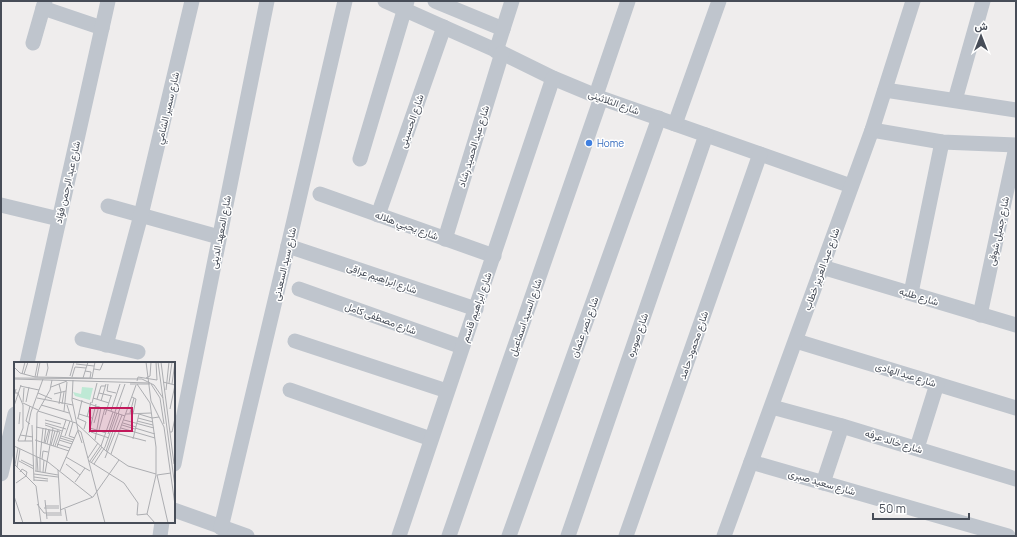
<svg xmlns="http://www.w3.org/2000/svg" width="1017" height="537" viewBox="0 0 1017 537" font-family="Manrope,Vazirmatn,sans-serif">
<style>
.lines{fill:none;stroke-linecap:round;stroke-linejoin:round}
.minor{stroke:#bfc5cd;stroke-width:15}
.shop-dot{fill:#3f7fe0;stroke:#fff;stroke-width:1.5}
.labels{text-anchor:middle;stroke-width:3;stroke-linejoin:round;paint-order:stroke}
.street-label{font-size:10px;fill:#474d58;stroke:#fff}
.shop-label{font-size:10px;fill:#366cbe;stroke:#fff;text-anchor:start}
.inset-road{fill:none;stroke:#acadb1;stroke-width:1}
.view{fill:#c2185b;fill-opacity:0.15;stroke:#c2185b;stroke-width:2}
.inset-edge{fill:none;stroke:#474d58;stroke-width:2}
</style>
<rect width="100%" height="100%" fill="#efeded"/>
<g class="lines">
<g class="minor">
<path d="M385 1 502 53 553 78 601 98 851 186"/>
<path d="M435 1 503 29"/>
<path d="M43 8 102 28"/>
<path d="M33 43 45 1"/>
<path d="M496 51 512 1"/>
<path d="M885 90 1016 110"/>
<path d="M596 95 628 1"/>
<path d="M955 100 983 1"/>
<path d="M675 124 719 1"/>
<path d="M872 130 942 142 1016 145"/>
<path d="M360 159 407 1"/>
<path d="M320 194 494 256"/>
<path d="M1 205 59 219"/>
<path d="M108 206 219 237"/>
<path d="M378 215 444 27"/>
<path d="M445 239 502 53"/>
<path d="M288 246 476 309"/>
<path d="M822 267 1016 325"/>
<path d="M299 289 462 347"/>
<path d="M911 293 942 142"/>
<path d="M980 315 1016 147"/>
<path d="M82 339 138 352"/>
<path d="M295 341 447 391"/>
<path d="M796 341 1016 408"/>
<path d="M106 345 141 215 192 1"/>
<path d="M27 363 108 1"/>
<path d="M290 390 431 439"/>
<path d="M772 407 842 426 1016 479"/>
<path d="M917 448 937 384"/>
<path d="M751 462 1008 536"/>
<path d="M174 464 267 1"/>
<path d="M1 474 15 414"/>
<path d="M823 483 842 426"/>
<path d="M174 510 247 536"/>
<path d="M221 528 288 246 345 1"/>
<path d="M160 536 162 522"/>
<path d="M399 536 553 78"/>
<path d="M449 536 601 98"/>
<path d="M509 536 659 118"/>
<path d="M568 536 706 135"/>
<path d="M626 536 760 154"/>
<path d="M724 536 872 130 913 1"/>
</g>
</g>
<circle class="shop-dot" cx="589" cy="143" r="4"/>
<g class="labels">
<g class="street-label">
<text transform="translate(614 102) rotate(20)" y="4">شارع الثلاثينى</text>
<text transform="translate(167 108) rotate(-77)" y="4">شارع سمير الشامي</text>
<text transform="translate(411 121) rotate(-71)" y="4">شارع الحسينى</text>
<text transform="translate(473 146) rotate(-73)" y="4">شارع عبد الحميد رشاد</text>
<text transform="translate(67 182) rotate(-77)" y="4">شارع عبد الرحمن فؤاد</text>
<text transform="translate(407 225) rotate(20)" y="4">شارع يحيي هلاله</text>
<text transform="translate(998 231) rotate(-78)" y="4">شارع جميل شوقى</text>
<text transform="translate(220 232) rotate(-79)" y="4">شارع المعهد الدينى</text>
<text transform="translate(284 264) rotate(-77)" y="4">شارع سيد السعدنى</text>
<text transform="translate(821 269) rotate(-70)" y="4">شارع عبد العزيز خطاب</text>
<text transform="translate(382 278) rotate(19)" y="4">شارع ابراهيم عراقى</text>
<text transform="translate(919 296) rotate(17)" y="4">شارع طلبه</text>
<text transform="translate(476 307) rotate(-71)" y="4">شارع ابراهيم قاسم</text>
<text transform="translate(525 317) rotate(-71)" y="4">شارع السيد اسماعيل</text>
<text transform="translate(381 318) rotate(20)" y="4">شارع مصطفى كامل</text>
<text transform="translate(584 327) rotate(-70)" y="4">شارع نصر عثمان</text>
<text transform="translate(637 335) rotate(-71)" y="4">شارع صويره</text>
<text transform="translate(693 345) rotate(-71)" y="4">شارع محمود حامد</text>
<text transform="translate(906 374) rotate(17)" y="4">شارع عبد الهادى</text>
<text transform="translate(894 441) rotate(17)" y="4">شارع خالد عرفه</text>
<text transform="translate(822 482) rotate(16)" y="4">شارع سعيد صبرى</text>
</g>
<g class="shop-label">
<text x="597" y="147">Home</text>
</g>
</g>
<g transform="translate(14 362)">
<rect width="161" height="161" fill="#efeded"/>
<path d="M68 25 79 26 76 38 61 34 59 30 67 32Z" fill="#bee9d5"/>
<path class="inset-road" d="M132 0 137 39 150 65 161 143M144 0 161 125M147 0 160 102M62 2 80 4M0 5 6 11 21 15 78 16 81 0M80 7 86 8 89 1M71 9 77 10 76 16M8 12 11 0M10 12 14 0M32 14 34 6 33 0M56 14 60 0M21 15 24 0M23 15 26 0M58 15 61 5 72 6M0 16 128 17 140 23 149 36M69 16 74 0M132 16 136 14 137 0M0 17 136 21M123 19 124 15 143 18 142 0M149 20 161 23M155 21 158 0M45 22 47 30 45 42M94 22 93 29 102 31M116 22H136M123 22 136 41 142 85V113L133 152M137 22 146 36 150 62M158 22 161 0M6 24 25 28M37 25 53 19M2 27 1 31H4L9 43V66L4 79M152 28 155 0M24 31 38 37M85 31 98 34M40 32 52 29M118 35 122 37 119 52M23 36 59 43M58 36 111 54M79 36 95 41M83 37 87 24H91M87 39 92 22M9 40 10 26M12 40 15 25M9 41 24 48M78 41 83 21M48 42 50 30M27 43 55 51M53 43 58 59M0 44 7 23M16 44 12 59 16 62M156 47 161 23M24 49 62 61 92 89 114 104 142 112M50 49 53 20M97 49 106 22M101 50 111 22M116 51 120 36M65 52 78 56M104 52 108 40M112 52 137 51M91 53 97 34M73 55 77 40M63 56 72 60 70 67M64 56 68 38M124 56 139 60M31 58 47 62M110 58 140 66M123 59 139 63M59 60 55 74 61 76M31 61 52 67M80 61 85 44M109 61 122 65M5 62 6 50M18 63 20 119M31 63 48 69M108 63 121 67M22 65 46 70M76 66 92 71M107 66 141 76M121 66 141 72M64 68 67 70 91 161M85 68 91 46M64 69 68 81M77 70 95 76M156 70H158L161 56M75 71 82 42M94 72 101 51M105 72 132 79M6 73 19 75M47 74 60 78M51 74 56 59M46 76 59 80M119 77 125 52 138 56 145 55M21 78 55 89M45 78 58 82M81 78 87 45M4 79H18M11 79 17 50 29 17M30 81 32 66M31 81 35 67M33 82 36 68M43 82 56 86M37 83 41 69M0 84 34 100 78 135M39 84 44 68M41 84 46 70M87 84 99 50M43 85 52 58M92 89 105 52M97 92 122 23M23 95 24 110M52 95 76 109M26 96 29 66M26 96V110M74 96 84 81M91 96 108 53M28 97 29 89 34 90M7 98 19 104M5 99 20 107M75 99 110 121 124 141 123 153 133 152M76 99 87 83M77 101 88 85M0 102 22 124 27 161M52 102 66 113M80 102 91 85 103 51M1 103 4 86M3 105 6 87M44 108 47 154M21 109 44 113M22 109 23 51 36 28 38 18M46 109 64 68 58 38 59 18M6 110 8 107 13 110 12 114M29 110 30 98M31 111 39 66M20 112 44 115M143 113 154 161M143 113 157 111M20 115 34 117M20 118 34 119M61 120 71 106M2 121 12 114M0 134 9 161M31 138 33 157M23 142 30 151H46M31 144H45M30 146H45M51 147 53 159M46 148 79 135 105 98M133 152 141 161M32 153H46"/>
<path class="view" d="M76 46H118V69H76Z"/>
<rect width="161" height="161" class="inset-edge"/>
</g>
<rect width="1017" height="537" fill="none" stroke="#474d58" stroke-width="4"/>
<g transform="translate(981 36)" stroke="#ffffff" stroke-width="3" paint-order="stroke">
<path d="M0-3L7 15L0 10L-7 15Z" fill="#474d58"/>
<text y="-6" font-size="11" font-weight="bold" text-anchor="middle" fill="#474d58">ش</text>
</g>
<path d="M873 513v6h96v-6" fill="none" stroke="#474d58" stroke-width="2"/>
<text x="879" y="513" font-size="12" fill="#474d58" stroke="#ffffff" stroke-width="3" paint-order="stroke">50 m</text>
</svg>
